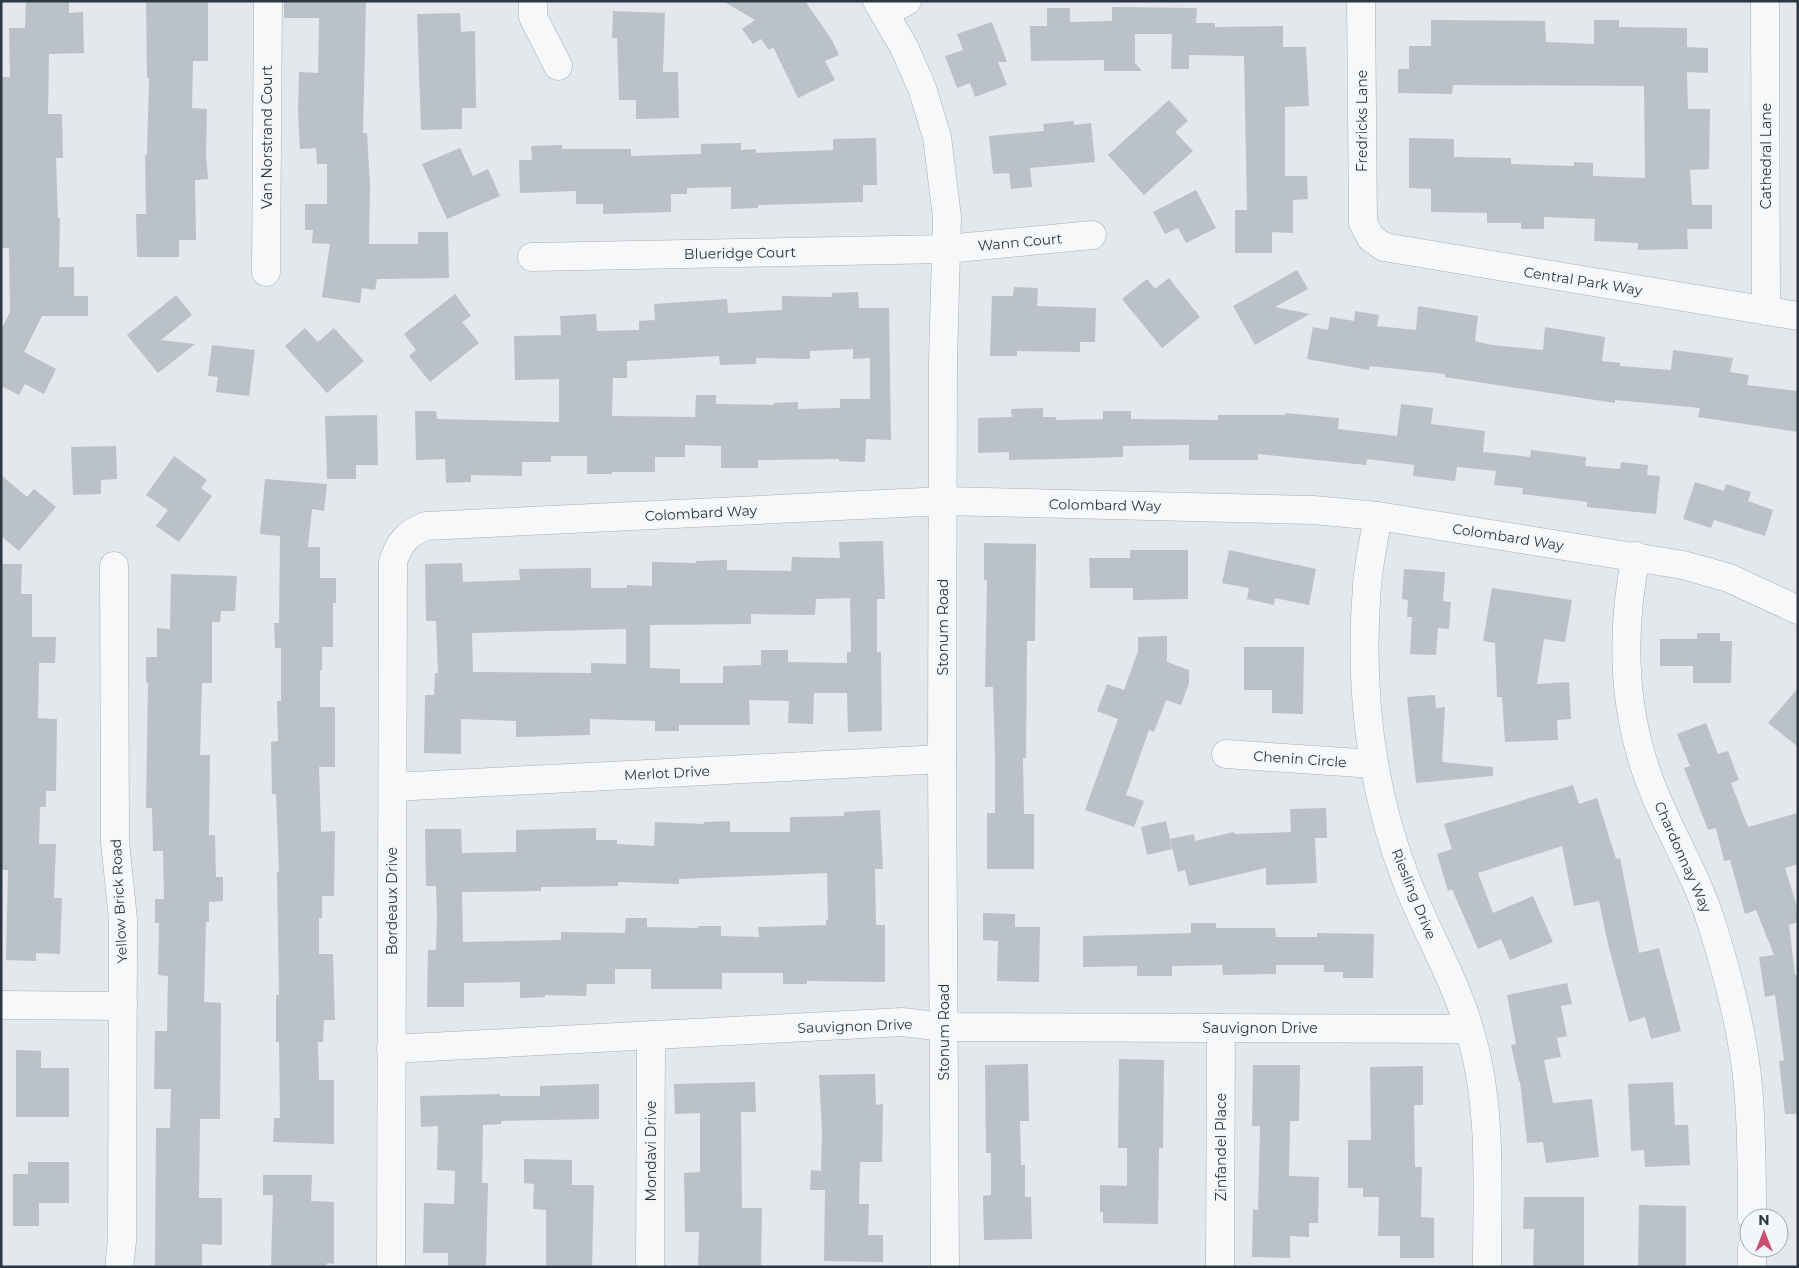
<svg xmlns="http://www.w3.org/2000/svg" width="1799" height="1268" viewBox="0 0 1799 1268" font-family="Montserrat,sans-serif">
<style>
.building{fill:#bbc1c8;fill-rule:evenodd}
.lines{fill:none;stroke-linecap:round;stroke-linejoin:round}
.minor-casing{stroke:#a9afb5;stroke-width:29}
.minor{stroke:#f6f8f9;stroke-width:28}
.labels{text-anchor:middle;stroke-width:4;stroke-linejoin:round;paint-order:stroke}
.street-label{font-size:14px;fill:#2c3743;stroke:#f3f6f8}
</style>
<rect width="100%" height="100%" fill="#e4e7eb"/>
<g class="building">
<path d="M26 1H69V13L83 12 84 53 49 54 48 114H62L63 158H56L58 218H60L59 267H74V296H88V316H42L24 352 56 369 44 394 25 384 19 395 1 386V330L10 312 9 248H1V77H10L9 28H25Z"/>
<path d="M146 1H208V61H193L192 108 207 109 206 154 208 179 195 180 196 240H179V257H137L136 214H146L145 155H147L149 78H147Z"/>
<path d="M284 1H366L363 133H367L370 185 369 244H418V232H448L449 278 377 279 375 290 362 288 360 303 322 297 330 244 312 243 313 230H305V204H327V164H317L316 148 300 149 298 112 299 72 318 73 319 18H284Z"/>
<path d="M723 1H805L832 40 839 55 825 61 835 80 798 98 773 47 769 50 761 39 753 44 742 29 755 20Z"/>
<path d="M1112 7 1197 8 1196 23H1215V27L1283 26V47H1306L1309 106 1285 107V176H1307L1308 199 1293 200V233L1272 232V253H1235V210H1247L1244 56 1189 55V69H1171L1172 34H1135V63L1142 71H1104V60L1031 61 1030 26H1047V8H1070V22L1112 21Z"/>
<path d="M613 11 665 13 663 72H678L679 118 636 119V100H619L617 38H612Z"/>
<path d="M460 13 461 32 475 31 476 108H462V129L421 130 417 14Z"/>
<path d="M1431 20 1545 21 1546 42 1594 44V20H1619V27L1687 28V47L1708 48V73L1687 72 1688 109H1710L1709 169 1690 170 1692 205H1712V229H1687L1688 249 1638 250V243L1594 241 1595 219 1544 217V229H1521V223H1487V213L1431 212V189L1409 188V138L1454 139V157L1511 158V164L1574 166V162L1593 163V176L1645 178 1644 86 1453 85 1452 94 1398 93V69H1409V46H1431Z"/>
<path d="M992 22 1007 62H998L1007 85 975 97 970 83 957 88 945 56 963 50 957 34Z"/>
<path d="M1169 100 1188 121 1175 132 1193 151 1144 195 1108 155Z"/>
<path d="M1074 121V125L1091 123 1095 162 1030 168 1032 187 1011 189 1009 173 993 174 989 136 1044 131 1043 124Z"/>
<path d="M876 138 877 185H863V202L758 205V208L731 209V187L687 188V194H671V212L603 214V204H576V191L520 193 519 160H532L531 146 562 145V149H631V156L701 154V144L741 143V150L756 149V153L833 150V139Z"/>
<path d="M460 148 473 176 488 169 500 196 447 219 422 164Z"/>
<path d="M1196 190 1216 228 1186 243 1178 228 1165 234 1153 212Z"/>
<path d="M1297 270 1308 289 1275 307 1310 314 1255 345 1233 306Z"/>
<path d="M1169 278 1200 317 1162 348 1122 299 1147 279 1155 289Z"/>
<path d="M1014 287 1038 288 1037 306 1096 308 1095 342H1080V352L1017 351V356H990L992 296H1013Z"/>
<path d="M858 292 859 308H889L891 440 866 439 865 462 839 461V459L758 460V468H721V446L685 445V457H655V472H612V474H587V456H551V462H522V476L471 475V482L446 483 445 459 416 460 415 411H436L437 419 559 422V379L515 380 514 336 561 335 560 316 596 314 597 331 639 330V321L655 320 654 304 727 299 728 313 782 310V296L832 297V293ZM853 349V359L870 358V399H840V408L798 409V402L774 403V405L716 404V395H696L695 417 612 416 613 378H627V361L719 356 720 365 756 364V358L810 359V351Z"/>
<path d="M455 294 471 316 462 322 479 343 430 382 409 356 416 350 404 334Z"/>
<path d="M176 295 192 315 161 340 195 344 158 373 127 335Z"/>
<path d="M1418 306 1478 316 1475 341 1492 345 1543 350 1545 327 1605 337 1602 361 1620 363V366L1671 370 1673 350 1733 358 1730 372 1749 375 1747 385 1798 391V432L1698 417 1700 408 1615 400V403L1445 377V374L1370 366 1369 370 1307 359 1313 327 1328 330 1330 317 1354 321 1355 311 1379 315 1377 326 1416 330Z"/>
<path d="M305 328 318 342 334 328 364 361 327 393 285 346Z"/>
<path d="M212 345 255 350 249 396 216 392 218 377 208 376Z"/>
<path d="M1401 404 1433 408 1431 424 1485 431 1483 452 1530 457 1531 450 1586 457 1585 466 1620 469 1621 462 1648 465 1647 475 1660 476 1656 514 1587 507V502L1522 494 1523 488 1494 485 1496 471 1457 467 1455 481 1413 476 1414 465 1367 459 1366 465 1258 454V460H1189V445L1123 446V457L1056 459 1009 460V452L978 453V418L1012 417 1011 409 1043 408V417H1056V420L1103 419V411H1131V419L1218 420V415H1285V413L1339 418 1338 429 1397 436Z"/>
<path d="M377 415 378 465H356V479H327L325 416Z"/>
<path d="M116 446 117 479 101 480V494L73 495 71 447Z"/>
<path d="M174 456 207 480 201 488 212 496 179 542 156 526 168 510 146 495Z"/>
<path d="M1 475 27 497 34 489 56 507 19 551 1 536Z"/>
<path d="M265 479 327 484 324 511 312 509 308 547H320V578H336V603H333V647H322V670H320V707H335V767H319L321 832 335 831 334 896H322V918H319V954H333L335 1020H324L323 1042H318L319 1080H334V1144L273 1142 274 1118H280L279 1042H276V995H279L277 872H279L276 794H272L271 742 278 741 277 701H281V648H275L274 623H279L280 536 260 534Z"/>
<path d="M1695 482 1724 491 1726 484 1751 492 1748 501 1773 510 1765 536 1714 520 1711 528 1683 519Z"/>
<path d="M883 541 885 599H877V652H881L882 731 848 732 847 693H814L813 724 788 723 789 701 749 700 750 725H679V731H655V721L590 719V735L516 737V721L461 719V754L424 753 425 695H434L435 673H438L436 621H426L425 564 462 563 463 582 520 580 519 569 591 568V588H627V585L652 586V562L696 563V561L727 560V570L791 571 792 557 840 558 839 542ZM850 598 851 652H847V663L788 662V650H761V665L723 666V683H680V669L650 668V625L751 624V614L815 615 816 599ZM626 629V664L591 663V673L473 672 472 633Z"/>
<path d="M984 543 1036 544 1035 641H1027L1026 758H1023L1024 814H1034V869H987V813H995V758L993 687H985L987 580H984Z"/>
<path d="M1130 550H1188V599L1133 600V588H1090L1089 558H1130Z"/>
<path d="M1229 550 1316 569 1309 605 1275 598 1274 605 1247 599 1249 588 1222 583Z"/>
<path d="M1 564H22L21 594H32V637H56L55 663H39L38 718 57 719 56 791H46V807H40L39 844H56L54 898H62L60 954 36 953V961L6 960 8 870H1Z"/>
<path d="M1404 569 1445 572 1443 601 1451 602 1449 629 1438 628 1436 655 1410 654 1412 617H1407L1408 600 1402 599Z"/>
<path d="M171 574 237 576 235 611H221L220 622H212V683H202L200 755H210L209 835H215L216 877H223V901L209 902V922H206L204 1002 221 1003 220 1119H200L199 1198H222V1245L202 1244V1267H155L156 1128H170L171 1089H154L155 1031H167L168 976 158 975 159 923H155V899H164L163 851H153L152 808H146L148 683H146V657H157V628L170 629Z"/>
<path d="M1492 588 1572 600 1565 642 1544 639 1537 684 1569 682 1571 719 1557 720 1558 740 1505 742 1502 697H1497L1495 643 1483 641Z"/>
<path d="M1697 633H1720V641H1732L1731 683H1693V666H1660V639H1697Z"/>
<path d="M1167 636V662L1189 670V683L1181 705 1166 700 1154 732 1149 730 1126 795 1144 801 1134 827 1085 810 1118 719 1097 711 1107 684 1124 690 1138 651V637Z"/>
<path d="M1244 647H1304L1303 714 1272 713V690H1244Z"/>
<path d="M1798 688V747L1768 723Z"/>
<path d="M1435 695 1436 708 1445 707 1442 762 1493 767V776L1416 783 1407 697Z"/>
<path d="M1706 723 1718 754 1728 751 1739 780 1731 783 1748 827 1798 813V864L1785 868 1798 910V922L1789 925 1795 975H1798V1114H1785L1779 1061 1784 1060 1775 995 1765 997 1759 957 1774 955 1756 910 1745 914 1730 860 1724 861 1716 828 1708 830 1684 768 1690 766 1677 734Z"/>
<path d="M1573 785 1579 804 1597 798 1616 859 1620 858 1639 953 1659 948 1681 1031 1651 1039 1645 1017 1629 1022 1608 944 1599 901 1574 906 1562 846 1478 873 1493 913 1533 896 1553 942 1510 960 1501 939 1478 949 1452 889 1448 891 1437 854 1452 849 1444 824Z"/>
<path d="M1326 808 1327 838H1315L1317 883 1266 885V868L1189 886 1185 870 1178 872 1170 839 1194 834 1195 841 1234 832V834L1291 832 1290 809Z"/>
<path d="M880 810 883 869H875L876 925H885V982L807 981V984H783V973H722V989H651V969H615V984H587L586 996 545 995V997L520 998V982L464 983V1007H427L428 950H436L437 919 436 886H426L425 829H461L462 853 516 852V830L596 828V840H617V844L654 846 655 822 704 824V822L730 821V832H790V817L844 816V812ZM827 873 828 920H826V925L758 927 759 937 721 936V926H698V928L647 927V918H626L625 933 561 932V940L463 942 462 892 541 891V887L618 886V882L679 884V879Z"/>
<path d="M1166 821 1172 849 1147 855 1141 827Z"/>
<path d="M983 913 1015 914V927H1040L1039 982 997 981 998 941 983 940Z"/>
<path d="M1191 923H1216V928H1275L1276 937H1317V933L1374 934 1373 978H1343V972H1324V965H1276V974L1223 975 1222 965 1172 966V976H1137V966L1083 967V936L1191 933Z"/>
<path d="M1567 983 1572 1004 1561 1006 1567 1036 1557 1038 1561 1057 1544 1060 1553 1103 1592 1099 1599 1157 1546 1163 1543 1142 1527 1143 1520 1081 1519 1082 1511 1045 1516 1044 1507 995Z"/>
<path d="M16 1050 41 1051V1068H69V1117H16Z"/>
<path d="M1119 1059 1164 1060 1163 1148H1159L1158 1224 1103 1223V1212H1100V1185L1127 1186V1148H1118Z"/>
<path d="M1028 1064 1029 1121H1020L1021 1165H1025V1197H1031L1032 1239 984 1240 983 1196 991 1195V1153H986L985 1065Z"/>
<path d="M1253 1065H1300L1299 1121H1290L1289 1176 1319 1177 1318 1223H1309V1237L1290 1236V1258L1252 1257 1253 1209 1258 1210 1260 1126H1252Z"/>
<path d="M1423 1066V1105H1414L1415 1167H1422L1421 1217 1434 1218V1258H1400V1236H1378L1379 1197H1363V1188H1348V1140H1371L1370 1067Z"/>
<path d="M875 1074 876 1105 883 1104 882 1162H860L859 1204H869L868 1235H883V1262L824 1261 825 1190H810L811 1170 821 1171 822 1131 819 1075Z"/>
<path d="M755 1082 756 1112H741L742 1208H762L761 1267H698L699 1232H685L684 1173 700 1172V1113L675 1114 674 1084Z"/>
<path d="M1673 1082 1675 1125H1688L1690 1165 1645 1167 1644 1150 1631 1151 1628 1084Z"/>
<path d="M599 1084V1119L501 1121V1124L483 1125 482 1183H488L486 1267H448V1253H423L424 1203 454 1204 455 1171 437 1170 438 1126 421 1127 420 1096 500 1094V1096H540V1086Z"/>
<path d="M524 1159 572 1160V1185H594L592 1267H546V1210L533 1209 534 1184 524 1183Z"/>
<path d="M28 1162H69V1203H39V1226H13V1174H28Z"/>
<path d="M263 1175H312L311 1201 334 1202V1264L327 1263V1267H271L273 1195H263Z"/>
<path d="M1524 1197H1584V1267H1533L1534 1229H1523Z"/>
<path d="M1639 1205 1686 1206V1267H1638Z"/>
</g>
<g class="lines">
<g class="minor-casing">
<g id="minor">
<path d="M533 1V17L558 66"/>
<path d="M877 1 904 47 922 88 937 137 947 217 943 360 942 759 945 1267"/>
<path d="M1361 1 1363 223 1371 238 1384 247 1798 316"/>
<path d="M1765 1 1766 311"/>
<path d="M885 13 907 1"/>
<path d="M532 257 947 249 1092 235"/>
<path d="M266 272 268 1"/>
<path d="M1378 516C1374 539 1369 562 1367 585 1359 686 1370 788 1407 882 1426 931 1454 977 1469 1028 1493 1105 1487 1187 1487 1267"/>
<path d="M1636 556C1619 640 1623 724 1659 804 1677 845 1700 884 1713 928 1729 979 1743 1032 1748 1086 1752 1130 1752 1174 1752 1218"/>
<path d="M114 566 115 842 123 919 122 1241 119 1267"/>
<path d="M1226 754 1374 764"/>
<path d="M393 787 942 759"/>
<path d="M1 1005 123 1006"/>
<path d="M391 1049 902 1022 944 1027 1469 1029"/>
<path d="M1752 1248V1267"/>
<path d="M391 1267 393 562C399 543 407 533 426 526L944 501 1313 510 1378 516 1683 565 1729 578 1798 610"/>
<path d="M650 1267 651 1035"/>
<path d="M1220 1267 1221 1028"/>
</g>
</g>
<use href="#minor" class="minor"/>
</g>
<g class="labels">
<g class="street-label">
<text transform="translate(1362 121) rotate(-90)" y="5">Fredricks Lane</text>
<text transform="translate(267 137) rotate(-90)" y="5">Van Norstrand Court</text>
<text transform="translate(1766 156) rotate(-90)" y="5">Cathedral Lane</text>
<text transform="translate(1020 242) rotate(-5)" y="5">Wann Court</text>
<text transform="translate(740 253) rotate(-1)" y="5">Blueridge Court</text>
<text transform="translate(1583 281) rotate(9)" y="5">Central Park Way</text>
<text transform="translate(1105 505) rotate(1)" y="5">Colombard Way</text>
<text transform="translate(701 513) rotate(-3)" y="5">Colombard Way</text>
<text transform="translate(1508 537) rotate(9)" y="5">Colombard Way</text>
<text transform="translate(943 627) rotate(-90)" y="5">Stonum Road</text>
<text transform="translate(1300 759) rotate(4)" y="5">Chenin Circle</text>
<text transform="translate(667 773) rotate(-3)" y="5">Merlot Drive</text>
<text transform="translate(1683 857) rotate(66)" y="5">Chardonnay Way</text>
<text transform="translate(1414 894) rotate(68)" y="5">Riesling Drive</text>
<text transform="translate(119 901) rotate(-93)" y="5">Yellow Brick Road</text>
<text transform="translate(392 901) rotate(-90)" y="5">Bordeaux Drive</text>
<text transform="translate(855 1026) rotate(-2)" y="5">Sauvignon Drive</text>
<text x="1260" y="1033">Sauvignon Drive</text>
<text transform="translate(944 1032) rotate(-90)" y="5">Stonum Road</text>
<text transform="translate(1221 1147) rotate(-90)" y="5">Zinfandel Place</text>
<text transform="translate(651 1151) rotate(-90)" y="5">Mondavi Drive</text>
</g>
</g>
<rect width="1799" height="1268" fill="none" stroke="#2c3743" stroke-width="5"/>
<g transform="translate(1764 1233)"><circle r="24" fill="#f3f6f8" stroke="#a3aab0"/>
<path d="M0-4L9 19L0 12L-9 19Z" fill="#ca4e71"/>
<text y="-8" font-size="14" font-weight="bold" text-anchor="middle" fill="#2c3743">N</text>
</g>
</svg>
